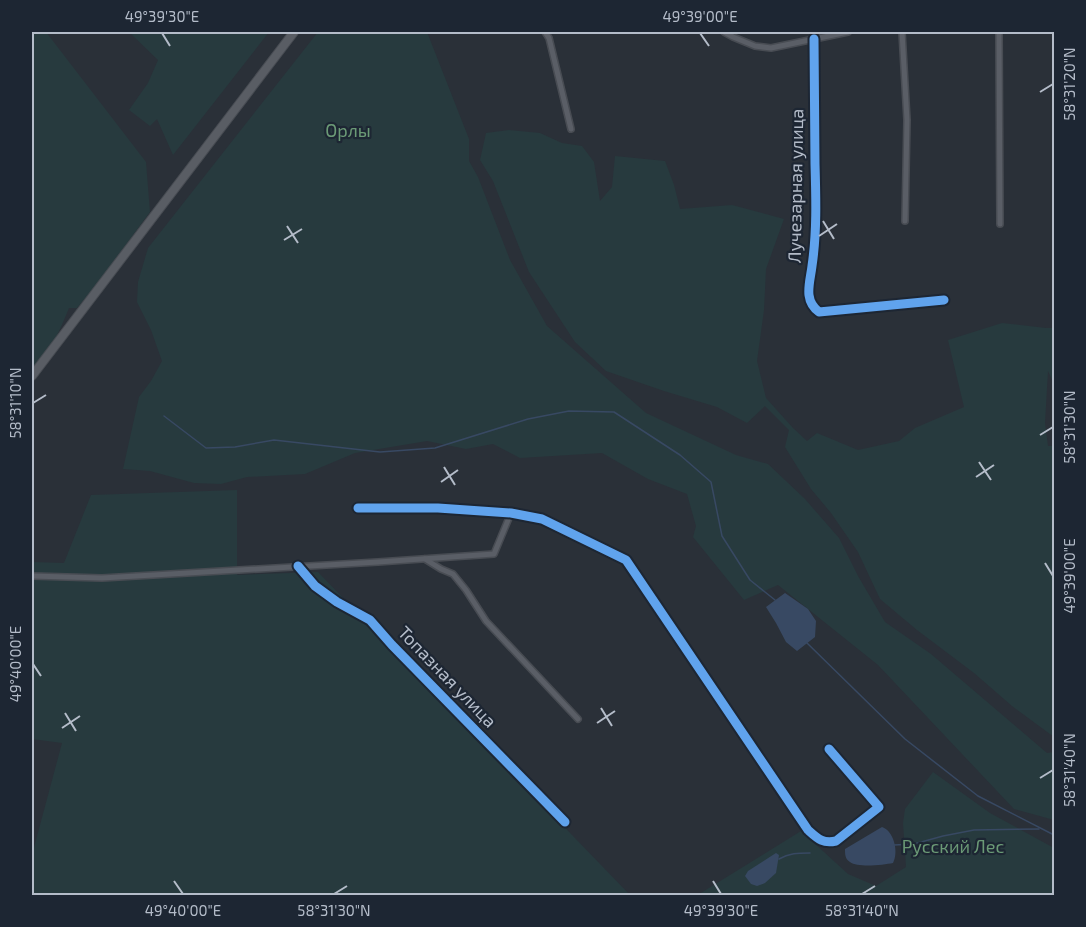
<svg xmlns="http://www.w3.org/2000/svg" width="1086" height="927" viewBox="0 0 1086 927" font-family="'Exo 2',sans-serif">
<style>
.green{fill:#273a3e}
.water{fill:#384963}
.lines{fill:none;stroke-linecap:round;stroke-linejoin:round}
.stream{stroke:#384963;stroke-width:1.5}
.minor-casing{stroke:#484c53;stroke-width:8}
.secondary-casing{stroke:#484c53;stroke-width:10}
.minor{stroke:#5a5e66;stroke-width:5}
.secondary{stroke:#595d64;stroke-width:8}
.cycleway-casing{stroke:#1d2633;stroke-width:13}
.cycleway{stroke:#60a3ed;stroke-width:9}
.ticks{fill:none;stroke:#b4bcc9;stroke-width:2}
.labels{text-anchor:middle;stroke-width:4.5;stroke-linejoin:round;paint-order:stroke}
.park-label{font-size:18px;fill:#6b9a76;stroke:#1d2633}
.street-label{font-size:18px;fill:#b4bcc9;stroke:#1d2633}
.neatline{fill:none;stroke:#b4bcc9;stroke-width:2}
.ticks-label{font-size:15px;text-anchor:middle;fill:#b4bcc9}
</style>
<rect width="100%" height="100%" fill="#2a3038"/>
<g class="green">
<path d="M32 32H46L146 162 150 212 94 288 77 308H69C60 330 50 354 32 370Z"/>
<path d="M129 32H269L173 155 157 119 150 126 129 110 148 83 158 60Z"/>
<path d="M318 32H427L469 139V161L478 177 510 260 547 326 646 413 736 455 768 464 805 499 839 538 858 576 885 622 931 654 1047 753 1054 752V820L1014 809 878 665 778 585 744 600 693 537 696 526 687 494 648 479 602 453 520 458 493 444 466 449 427 441 355 453 305 474 247 477 221 484 194 483 150 471 123 469 139 397 151 381 162 361 151 330 137 302 138 282 148 248Z"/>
<path d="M509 130 540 133 562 143 582 146 594 162 600 201 612 187 615 156 665 161 674 185 680 209 732 205 784 219 766 269 764 310 757 361 766 398 793 428 807 441 817 433 858 450 899 441 915 428 964 407 948 340 1002 323 1046 328H1054V384L1048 371 1045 423 1048 446H1054V737L1012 706 974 673 917 630 880 599 858 552 831 513 811 489 785 447 789 430 765 406 747 423 717 407 664 391 606 371 575 342 529 272 493 181 480 160 486 133Z"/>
<path d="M237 490V575L318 572 630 895H32V855L62 743 32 739V562L64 563 91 495Z"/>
<path d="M933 772 990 813 1054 848V895L696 896 801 831 848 874 876 886 906 867 903 823 905 809Z"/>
</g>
<g class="water">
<path d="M785 593 808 609 816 621 815 637 797 651 786 642 776 623 766 607Z"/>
<path d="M882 827C894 831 899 852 893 863 883 865 858 868 850 862 845 859 845 854 845 849Z"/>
<path d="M776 853 779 855 776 873 765 883 757 886 751 884 745 876 748 871Z"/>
</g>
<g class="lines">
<g class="stream">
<path d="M164 416 206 448 235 447 274 440 380 452 435 448 528 419 569 411 614 412 680 455 711 482 722 536 750 580 775 600"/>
<path d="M807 643 905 739 978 796 1054 835"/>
<path d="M894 845 914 844 943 836 974 830 1039 829"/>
<path d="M779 859C789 853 798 853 810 853"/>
</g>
<g class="minor-casing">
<g id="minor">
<path d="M545 32 549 38 571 129"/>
<path d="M724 32 733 37 755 46 771 48 848 32"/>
<path d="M902 32 907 120 905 221"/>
<path d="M999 32 1000 224"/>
<path d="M814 39C814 81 815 122 815 164 816 198 817 232 812 266 810 283 803 300 819 312L944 300"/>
<path d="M358 508H438L511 513 542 519 626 560 808 830C818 839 823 844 836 841L879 807 829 749"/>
<path d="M425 559 441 569 453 574 466 590 486 621 578 719"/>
<path d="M298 566 315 586 337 602 370 620 392 645 565 822"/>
<path d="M32 576 102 578 378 562 494 554 511 513"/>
</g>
</g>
<g class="secondary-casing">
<path id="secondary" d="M32 376 294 32"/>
</g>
<use href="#minor" class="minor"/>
<use href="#secondary" class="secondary"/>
<g class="cycleway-casing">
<g id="cycleway">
<path d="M814 39C814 81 815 122 815 164 816 198 817 232 812 266 810 283 803 300 819 312L944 300"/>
<path d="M358 508H438L511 513 542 519 626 560 808 830C818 839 823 844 836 841L879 807 829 749"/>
<path d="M298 566 315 586 337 602 370 620 392 645 565 822"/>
</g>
</g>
<use href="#cycleway" class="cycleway"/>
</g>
<path class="ticks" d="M162 33 170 46M700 33 709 46M1040 92 1053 84M823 221 834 239M287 226 298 243M819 236 837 224M284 240 302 229M33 403 46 395M1040 435 1053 427M979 462 991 480M444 467 455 485M976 477 994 465M441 482 458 470M1045 563 1053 576M33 664 41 676M601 708 612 726M65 713 76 731M597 723 615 711M62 728 80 716M1040 778 1053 770M174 881 183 894M713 881 721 894M334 894 347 886M862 894 875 886"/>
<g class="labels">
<g class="park-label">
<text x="348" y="137">Орлы</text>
<text x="953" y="853">Русский Лес</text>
</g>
<g class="street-label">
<text transform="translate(796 186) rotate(-89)" y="6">Лучезарная улица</text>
<text transform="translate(447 677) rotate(46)" y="6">Топазная улица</text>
</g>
</g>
<rect width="1086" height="927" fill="none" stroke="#1d2633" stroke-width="66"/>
<rect x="33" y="33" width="1020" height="861" class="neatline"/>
<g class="ticks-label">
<text x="162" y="22">49°39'30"E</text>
<text x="700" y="22">49°39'00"E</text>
<text transform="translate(1070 84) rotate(-90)" y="5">58°31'20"N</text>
<text transform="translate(16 403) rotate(-90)" y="5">58°31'10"N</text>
<text transform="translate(1070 427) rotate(-90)" y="5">58°31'30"N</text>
<text transform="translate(1070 576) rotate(-90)" y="5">49°39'00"E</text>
<text transform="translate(16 664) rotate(-90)" y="5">49°40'00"E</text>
<text transform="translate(1070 770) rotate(-90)" y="5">58°31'40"N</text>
<text x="183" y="916">49°40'00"E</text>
<text x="334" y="916">58°31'30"N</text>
<text x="721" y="916">49°39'30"E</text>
<text x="862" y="916">58°31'40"N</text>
</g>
</svg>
